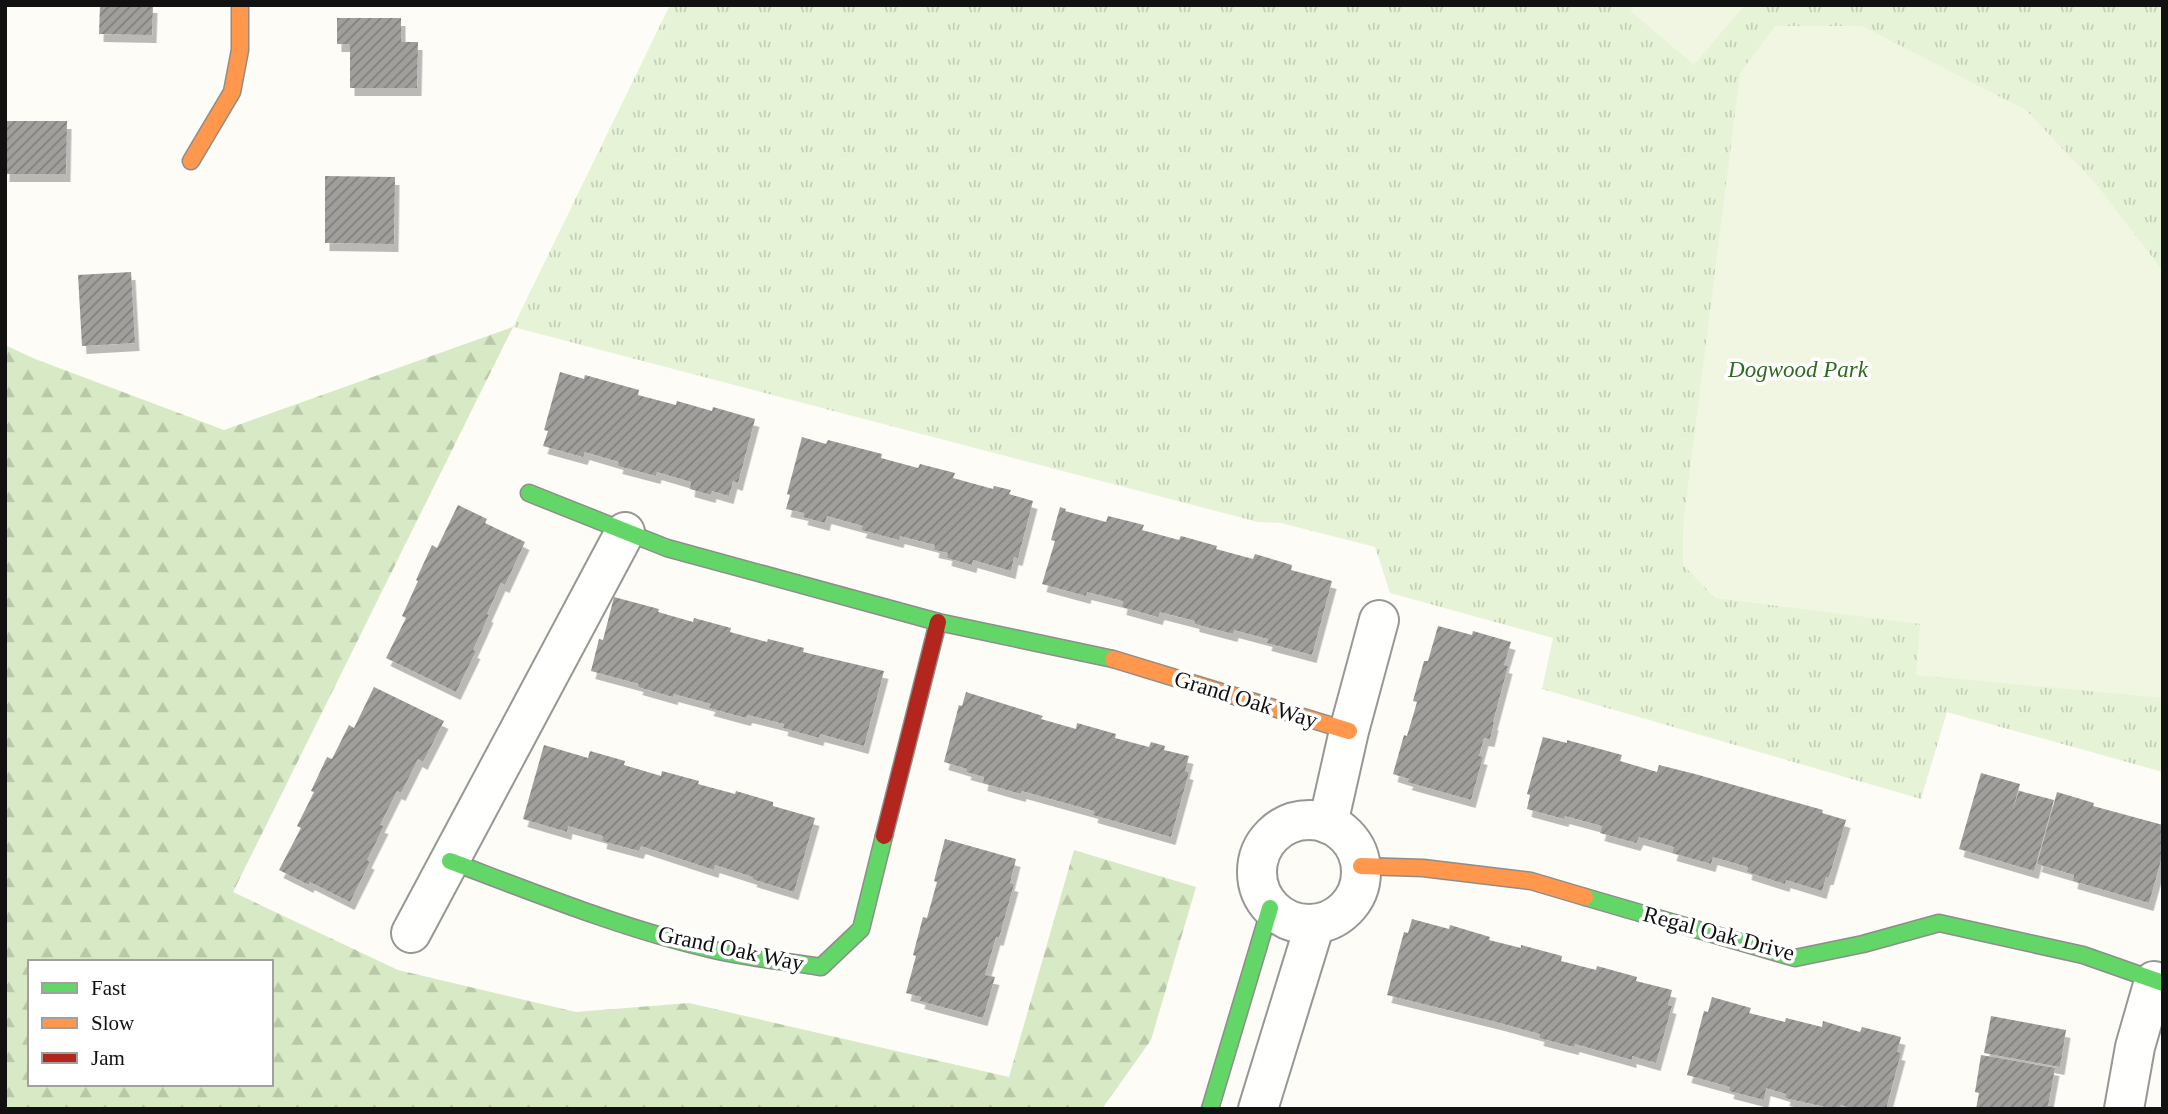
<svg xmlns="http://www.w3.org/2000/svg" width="2168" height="1114" viewBox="0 0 2168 1114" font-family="Georgia,serif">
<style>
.forest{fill:url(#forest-firs);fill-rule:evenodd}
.park{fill:url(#park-tufts)}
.pitch{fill:#f0f6e1}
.building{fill:url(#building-hatch);filter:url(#shadow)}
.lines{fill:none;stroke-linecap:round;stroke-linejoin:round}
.street-casing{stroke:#979795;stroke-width:42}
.fast-casing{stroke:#8e8d8b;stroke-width:19}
.slow-casing{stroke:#8e8d8b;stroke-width:19}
.jam-casing{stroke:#8e8d8b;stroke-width:19}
.street{stroke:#fffffe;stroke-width:38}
.fast{stroke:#63d668;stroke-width:16}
.slow{stroke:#ff974d;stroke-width:16}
.jam{stroke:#b3261e;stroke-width:16}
.labels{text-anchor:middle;stroke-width:7;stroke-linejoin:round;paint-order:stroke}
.park-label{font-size:23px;font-style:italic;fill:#2f6b1f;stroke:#fff}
.street-label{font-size:23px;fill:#111;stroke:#fff}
</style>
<defs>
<pattern id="forest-firs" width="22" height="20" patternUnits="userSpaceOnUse" patternTransform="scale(1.75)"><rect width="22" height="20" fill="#d8eac5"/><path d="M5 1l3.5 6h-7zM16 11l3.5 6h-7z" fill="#b8c8a8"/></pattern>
<pattern id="park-tufts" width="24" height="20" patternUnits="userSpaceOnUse" patternTransform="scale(1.75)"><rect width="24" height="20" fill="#e7f3d7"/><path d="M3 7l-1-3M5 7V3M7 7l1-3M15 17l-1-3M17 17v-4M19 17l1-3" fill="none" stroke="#c5cfb8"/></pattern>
<pattern id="building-hatch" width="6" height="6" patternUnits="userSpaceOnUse" patternTransform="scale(1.75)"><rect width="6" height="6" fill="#a19f9c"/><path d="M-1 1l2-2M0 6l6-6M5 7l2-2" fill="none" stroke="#82807e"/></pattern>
<filter id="shadow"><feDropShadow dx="4.5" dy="8" stdDeviation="0" flood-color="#0004"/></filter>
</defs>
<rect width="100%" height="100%" fill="#fdfcf7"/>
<path class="forest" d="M513 327 233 892 398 970 576 1012 689 1003 1009 1077 1074 850 1196 887 1151 1040 1102 1109H5V345L35 359 224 430ZM30 962H271V1084H30Z"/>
<path class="park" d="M670 5H2163V772L1947 712 1921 799 1542 689 1553 638 1390 593 1375 547 1281 523 1258 522 513 327Z"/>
<g class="pitch">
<path d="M1635 5H1745L1694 65 1630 11Z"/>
<path d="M1775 26H1862L2026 110 2095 183 2163 271V698L1916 675 1920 624 1715 598 1683 565V525L1740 73Z"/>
</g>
<g class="building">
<path d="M100 5H153L152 35 99 34Z"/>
<path d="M337 18H401V42H418L417 88H350V44H337Z"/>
<path d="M5 121H67L66 174H5Z"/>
<path d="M325 176 395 177 394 244 325 243Z"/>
<path d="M131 272 135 343 82 346 78 275Z"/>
<path d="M560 372 584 379 585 375 639 390 638 395 676 405 677 401 712 411 713 407 755 419 738 483 733 481 729 496 712 491 711 495 690 489 691 482 657 472 656 476 618 466 619 462 585 452 583 457 543 446 548 431 544 430Z"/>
<path d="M802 437 826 444 828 440 882 454 881 458 918 468 920 464 955 473 953 478 993 489 994 486 1011 490 1009 494 1033 501 1018 558 1014 557 1011 571 973 560 972 565 947 558 948 553 934 550 935 545 900 536 899 540 861 530 863 526 827 516 825 523 803 517 804 513 786 509 790 495 787 494Z"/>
<path d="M458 505 487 519 485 523 525 542 505 585 501 583 487 614 489 615 473 650 476 651 456 692 386 658 406 618 402 616 418 581 416 580 432 545 437 548Z"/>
<path d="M1060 507 1066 509 1065 511 1106 522 1108 516 1144 525 1142 530 1179 540 1181 536 1217 546 1216 549 1253 559 1255 554 1292 565 1291 570 1332 581 1312 655 1267 643 1268 639 1234 630 1233 634 1195 624V621L1160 612 1158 617 1122 607 1123 601 1087 592 1086 596 1042 584 1055 541 1051 540Z"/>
<path d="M614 597 659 609 658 612 693 622 694 618 731 628 730 632 767 642 768 639 804 648 803 652 884 671 864 746 820 734 819 738 783 728 784 724 748 715 746 718 709 708 711 704 674 694 673 697 638 687 639 684 591 671 599 639 603 640Z"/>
<path d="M1438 626 1472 635 1473 631 1511 642 1504 665 1508 666 1493 722 1494 723 1490 739 1484 738 1479 756 1483 757 1471 800 1407 782 1409 779 1393 774 1404 735 1407 736 1417 702 1413 701 1424 661H1428Z"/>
<path d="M374 687 444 721 423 762 418 759 401 793 397 791 380 825 384 826 367 860 370 862 350 902 310 882 309 885 279 870 301 828 297 826 314 792 311 791 327 757 332 759 349 725 354 728Z"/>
<path d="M966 692 1043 716 1041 719 1076 729 1077 723 1116 734 1115 738 1149 747 1151 742 1165 746 1164 750 1189 756 1185 771 1189 772 1171 837 1093 815 1094 811 1022 791 1021 794 983 783 984 777 966 772 967 769 944 762 959 705 962 706Z"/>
<path d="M1543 737 1567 743V740L1622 755 1620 761 1657 772 1659 765 1695 774 1823 810 1822 813 1846 820 1829 877H1826L1822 891 1786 880 1785 884 1747 872 1748 867 1713 857 1711 864 1672 853 1674 847 1639 837 1636 843 1600 833 1602 826 1565 816 1564 819 1527 809 1530 795 1527 794Z"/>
<path d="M544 745 588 758 590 751 625 761 624 765 661 776 662 771 699 781 698 784 735 794 736 791 773 802V806L815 818 794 892 752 879 753 877 715 865 714 870 641 846 639 851 602 841 603 836 568 826 567 832 523 819Z"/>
<path d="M1981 773 2020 784 2012 812 2019 791 2054 800 2034 871 1959 849Z"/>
<path d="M2057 792 2094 803 2093 806 2163 825V853L2149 903 2073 881 2074 875 2037 864Z"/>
<path d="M945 839 1016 859 1010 883 1014 884 999 938 996 937 985 975 995 977 983 1018 920 1001 921 997 906 993 916 956 913 955 923 917 927 918 937 882 934 881Z"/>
<path d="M1412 919 1449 929 1450 925 1490 937 1489 940 1521 948V945L1562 956 1561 961 1596 970 1597 966 1637 977 1636 981 1672 990 1668 1005 1672 1006 1656 1063 1632 1056V1060L1575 1044 1574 1047 1539 1038 1540 1034 1500 1023 1387 995 1404 932 1408 933Z"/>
<path d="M1712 997 1751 1008 1749 1013 1785 1022 1786 1018 1822 1027 1823 1021 1860 1032 1862 1027 1901 1037 1897 1052 1901 1053 1886 1109H1853L1841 1105 1840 1109H1834L1785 1098 1786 1094 1766 1088 1764 1100 1729 1091 1730 1087 1687 1075 1704 1011 1708 1012Z"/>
<path d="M1991 1016 2066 1030 2060 1067 1984 1053Z"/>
<path d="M1981 1055 2055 1068 2048 1106H2053V1109H1976L1979 1093 1975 1092Z"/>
</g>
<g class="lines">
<g class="street-casing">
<g id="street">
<circle cx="1309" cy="872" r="52"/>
<path d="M1328 824 1349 731 1379 620"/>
<path d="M411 933 625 532"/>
<path d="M1258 1109 1315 924"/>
<path d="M2124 1109 2135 1047 2154 981"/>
</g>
</g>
<g class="fast-casing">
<g id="fast">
<path d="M529 493 667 548 938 622 1113 659"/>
<path d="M450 861C535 893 621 928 710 949 746 958 784 961 821 967L861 929 884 836"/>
<path d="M1585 897 1795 958 1863 944 1939 923 2083 955 2163 983"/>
<path d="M1210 1109 1270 908"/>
</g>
</g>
<g class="slow-casing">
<g id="slow">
<path d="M191 161 232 92 240 50V5"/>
<path d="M1113 659 1349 731"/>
<path d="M1361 866 1423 868 1531 881 1585 897"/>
</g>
</g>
<g class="jam-casing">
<path id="jam" d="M884 836 938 622"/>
</g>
<use href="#street" class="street"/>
<use href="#fast" class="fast"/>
<use href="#slow" class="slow"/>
<use href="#jam" class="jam"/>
</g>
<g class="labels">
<g class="park-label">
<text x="1798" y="377">Dogwood Park</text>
</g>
<g class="street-label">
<text transform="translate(1246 699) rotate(17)" y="8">Grand Oak Way</text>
<text transform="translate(1719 933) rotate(15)" y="8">Regal Oak Drive</text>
<text transform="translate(731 948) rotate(12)" y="8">Grand Oak Way</text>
</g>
</g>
<rect width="2168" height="1114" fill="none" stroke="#111111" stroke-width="14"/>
<rect x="28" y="960" width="245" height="126" fill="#ffffff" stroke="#a0a0a0" stroke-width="2"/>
<rect x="42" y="983" width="35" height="10" fill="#63d668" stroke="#a0a0a0" stroke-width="2"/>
<text x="91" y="995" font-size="21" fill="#111111">Fast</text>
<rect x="42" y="1018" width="35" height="10" fill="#ff974d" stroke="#a0a0a0" stroke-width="2"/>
<text x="91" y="1030" font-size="21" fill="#111111">Slow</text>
<rect x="42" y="1053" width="35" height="10" fill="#b3261e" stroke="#a0a0a0" stroke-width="2"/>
<text x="91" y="1065" font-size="21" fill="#111111">Jam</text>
</svg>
